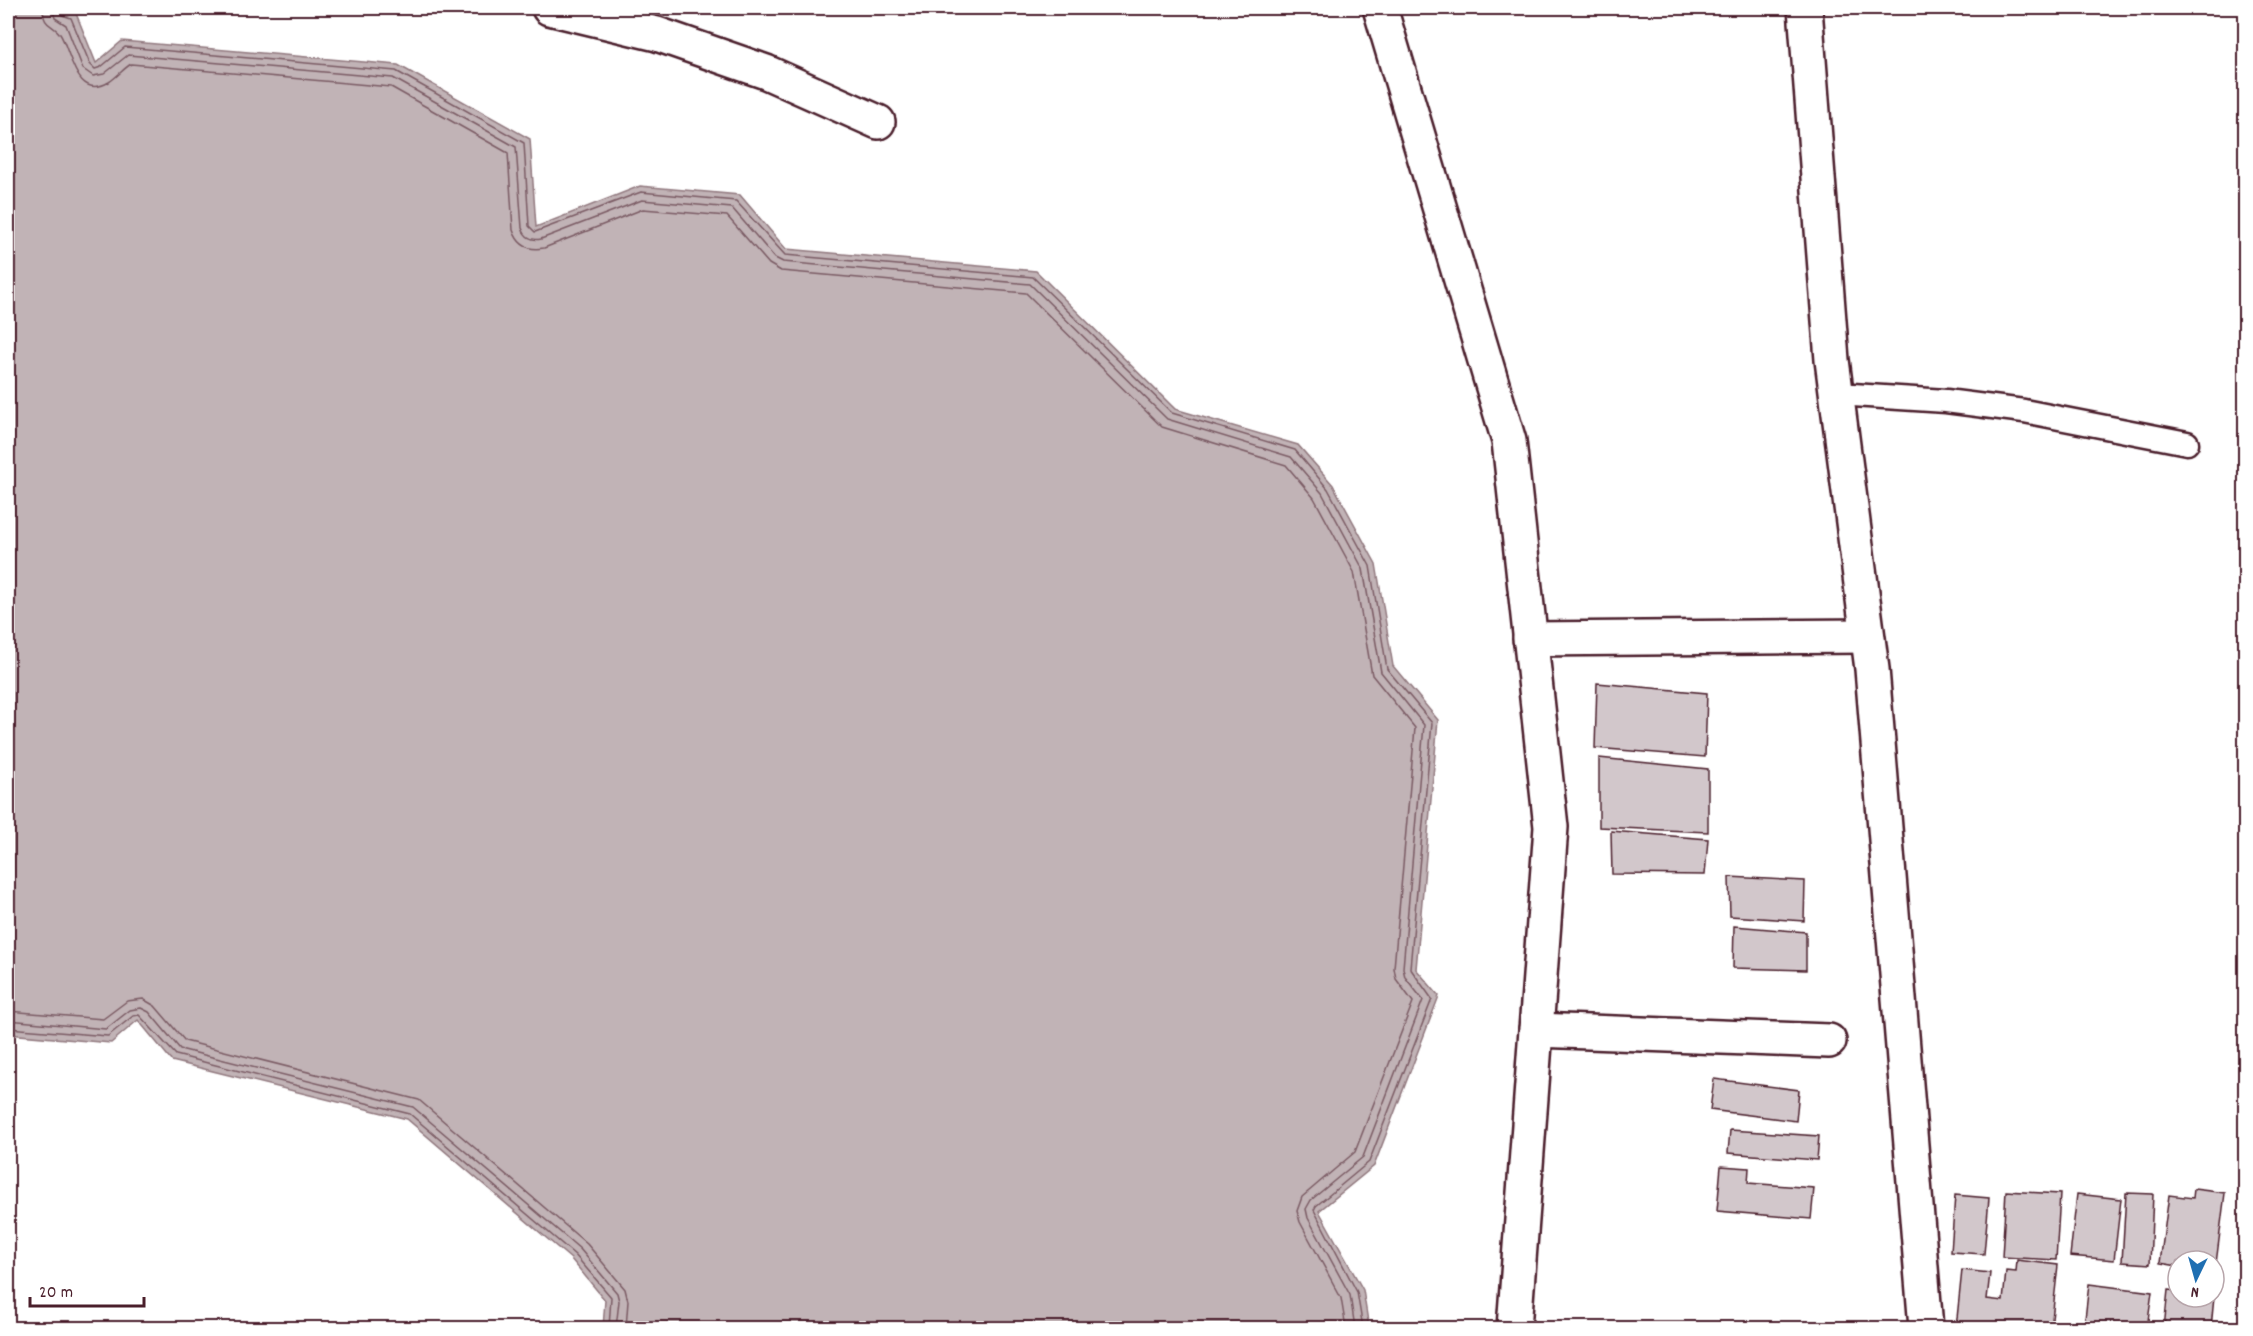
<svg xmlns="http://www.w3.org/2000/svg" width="2253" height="1336" viewBox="0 0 2253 1336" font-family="Dekko,sans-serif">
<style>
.water{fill:#c1b3b6;stroke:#91787e;stroke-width:1.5}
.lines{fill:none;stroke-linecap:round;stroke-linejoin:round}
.shore{stroke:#7a5a63;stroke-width:1.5}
.building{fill:#d2c7cb;stroke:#4a1f2b;stroke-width:1.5}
.service-casing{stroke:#4a1f2b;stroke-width:27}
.minor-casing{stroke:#4a1f2b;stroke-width:38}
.service{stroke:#fff;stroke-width:22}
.minor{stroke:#fff;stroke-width:33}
</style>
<rect width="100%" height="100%" fill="#fff"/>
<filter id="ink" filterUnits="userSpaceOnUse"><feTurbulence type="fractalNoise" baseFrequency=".0167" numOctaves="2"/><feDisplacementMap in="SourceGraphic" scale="12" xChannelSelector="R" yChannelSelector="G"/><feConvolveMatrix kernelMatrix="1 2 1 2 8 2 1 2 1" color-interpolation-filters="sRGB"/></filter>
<g filter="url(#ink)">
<path class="water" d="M8 8 75 11 96 63 122 41 398 65 530 139 536 227 640 186 740 195 786 249 1036 271 1175 409 1298 445 1333 485 1376 564 1393 666 1438 720 1416 969 1439 996 1374 1166 1319 1211 1363 1290 1369 1328H603L605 1300 571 1259 407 1119 172 1061 138 1020 111 1043 8 1034Z"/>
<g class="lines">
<g class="shore">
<path d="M43 8C43 27 52 23 60 34 71 50 75 102 109 82 117 77 123 69 131 64L391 87 508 153 513 230C518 245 529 251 544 248L643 209 727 216 769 264 781 271 1026 293 1162 427 1286 465 1314 498 1354 572 1372 675 1415 728 1394 968 1396 979 1413 1002 1355 1152 1302 1197 1297 1211 1300 1222 1341 1298 1346 1328"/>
<path d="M52 8 55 18 66 25 83 69 93 76 104 74 128 55 393 78 516 147 522 228C525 237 532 241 541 239L642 200 732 208 775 258 783 262 1030 284 1167 419 1291 457 1322 493 1363 569 1381 672 1424 725 1403 968 1405 977 1423 1000 1363 1157 1311 1200 1306 1209 1308 1218 1350 1295 1355 1328"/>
<path d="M59 8 62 15 71 18 90 64 95 69 101 67 125 47 396 71 524 143 529 226 535 232 641 192 736 201 785 255 1033 277 1172 413 1295 450 1328 489 1370 566 1387 669 1432 723 1410 968 1432 999 1369 1162 1316 1206 1314 1210 1357 1292 1363 1328"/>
<path d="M8 1011 103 1019 127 1001 143 999 155 1006 185 1041 419 1100 587 1244 625 1289 628 1301 626 1328"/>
<path d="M8 1020 106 1029 130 1010 141 1008 149 1012 180 1049 413 1107 580 1249 617 1293 619 1301 616 1328"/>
<path d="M8 1028 108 1036 133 1016 139 1015 176 1055 410 1114 575 1255 611 1297 609 1328"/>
</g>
</g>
<g class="building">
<path d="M1597 683 1707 693 1705 757 1595 748Z"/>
<path d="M1599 758 1708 769V832L1599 827Z"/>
<path d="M1611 831 1708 839 1705 875 1612 874Z"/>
<path d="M1729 877 1805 881 1804 921 1730 916Z"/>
<path d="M1734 926 1806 932V970L1733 968Z"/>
<path d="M1714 1079 1799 1090 1796 1121 1710 1110Z"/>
<path d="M1730 1130 1819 1136 1817 1160 1728 1153Z"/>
<path d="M1721 1166 1749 1168 1748 1183 1814 1188 1811 1219 1717 1211Z"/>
<path d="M2194 1189 2225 1193 2215 1271 2214 1261H2178V1266L2160 1263 2169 1195 2193 1198Z"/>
<path d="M2006 1191 2060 1194 2056 1260 2002 1257Z"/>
<path d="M2126 1193 2153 1194 2150 1264 2122 1262Z"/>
<path d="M2077 1194 2121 1199 2114 1260 2070 1256Z"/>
<path d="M1955 1195 1989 1198 1984 1254 1951 1252Z"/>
<path d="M2017 1260 2058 1265 2051 1328H1956L1962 1270 1990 1273 1987 1299 2003 1301 2006 1271 2016 1272Z"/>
<path d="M2089 1284 2152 1292 2147 1328H2084Z"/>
<path d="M2168 1290 2178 1291V1297H2214L2211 1328H2164Z"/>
</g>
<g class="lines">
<g class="service-casing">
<path id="service" d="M1837 394 1946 401 2024 411 2187 443"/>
</g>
<g class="minor-casing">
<g id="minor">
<path d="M549 8 657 34 766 72 878 122"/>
<path d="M1380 8 1509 441 1551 827 1514 1328"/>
<path d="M1805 8 1832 360 1872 669 1926 1328"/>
<path d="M1530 639 1867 636"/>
<path d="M1536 1030 1829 1041"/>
</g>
</g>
<use href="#service" class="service"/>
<use href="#minor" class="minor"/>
</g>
</g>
<rect width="2253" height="1336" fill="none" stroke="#fff" stroke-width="30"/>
<rect x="15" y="15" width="2223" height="1306" fill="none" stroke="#4a1f2b" stroke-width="2" filter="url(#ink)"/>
<g transform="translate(2196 1279) rotate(185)"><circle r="28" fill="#ffffff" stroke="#b7a5aa" stroke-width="1.5"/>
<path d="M0-4.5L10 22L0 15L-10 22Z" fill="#1f6fb2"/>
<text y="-9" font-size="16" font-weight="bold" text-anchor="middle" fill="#4a1f2b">N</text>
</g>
<path d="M30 1297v9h114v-9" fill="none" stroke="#4a1f2b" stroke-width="3"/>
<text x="39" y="1297" font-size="18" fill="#4a1f2b" stroke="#ffffff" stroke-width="4.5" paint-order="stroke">20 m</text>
</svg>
